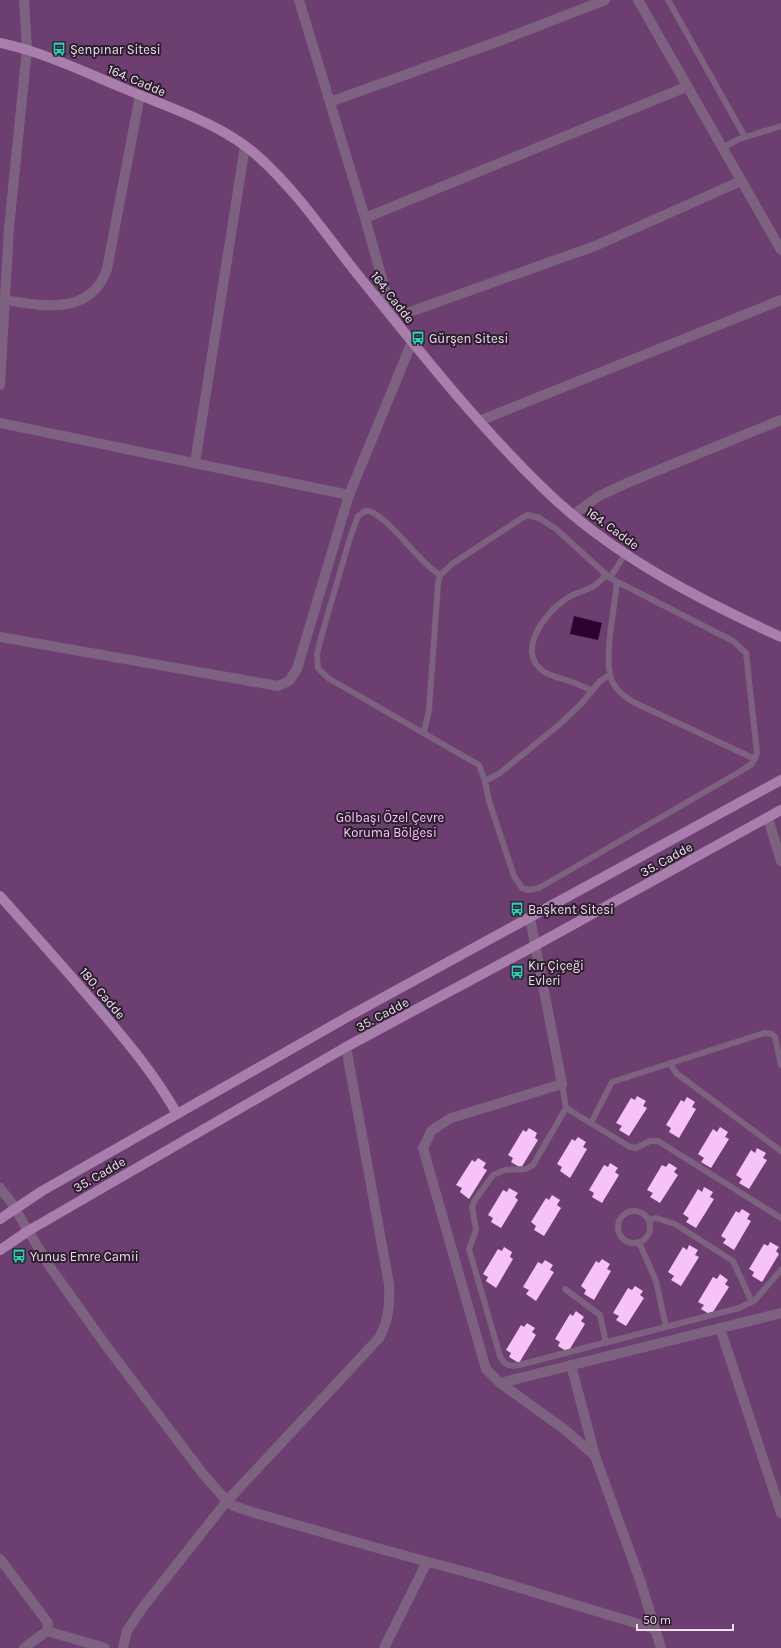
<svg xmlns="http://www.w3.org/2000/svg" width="781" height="1648" viewBox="0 0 781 1648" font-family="Karla,sans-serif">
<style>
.green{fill:#6c3f70}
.water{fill:#2c0130}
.building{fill:#f7c1fa}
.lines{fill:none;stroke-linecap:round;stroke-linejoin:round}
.lane{stroke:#7c627e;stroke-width:6}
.street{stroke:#7c627e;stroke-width:10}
.secondary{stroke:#a87eac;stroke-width:10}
.labels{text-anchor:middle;stroke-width:4;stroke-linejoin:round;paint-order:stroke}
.poi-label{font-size:13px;fill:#ebe1eb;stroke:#2c1e2d;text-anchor:start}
.street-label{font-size:13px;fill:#ebe1eb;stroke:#2c1e2d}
.park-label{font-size:13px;fill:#f9c6fc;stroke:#2c1e2d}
</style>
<rect width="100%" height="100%" fill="#362837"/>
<rect class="green" x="0" y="0" width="781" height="1648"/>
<path class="water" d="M574 616 602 623 598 640 570 634Z"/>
<g class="building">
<path d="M637 1096 646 1101 643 1106 647 1108 629 1136 619 1130 622 1126 616 1123 631 1098 635 1100Z"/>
<path d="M687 1097 695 1102 692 1107 696 1109 679 1138 669 1132 671 1128 666 1125 681 1100 684 1102Z"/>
<path d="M720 1127 728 1132 725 1137 729 1139 711 1168 701 1162 704 1158 698 1154 713 1129 717 1132Z"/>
<path d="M529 1128 537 1133 535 1138 538 1140 521 1168 511 1162 513 1158 508 1155 523 1130 526 1132Z"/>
<path d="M578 1137 586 1142 583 1147 587 1149 570 1178 560 1171 562 1167 557 1164 572 1139 575 1141Z"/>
<path d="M757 1148 766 1153 763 1158 767 1160 749 1189 739 1183 742 1179 736 1175 751 1150 755 1153Z"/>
<path d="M478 1158 486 1163 483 1168 487 1170 469 1199 460 1192 462 1188 456 1185 472 1160 475 1162Z"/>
<path d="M610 1163 618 1168 615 1172 619 1175 602 1203 592 1197 594 1193 589 1190 604 1165 608 1167Z"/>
<path d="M669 1163 677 1168 674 1172 678 1175 660 1203 650 1197 653 1193 647 1190 662 1165 666 1167Z"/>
<path d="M704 1187 713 1192 710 1197 714 1199 696 1228 686 1222 689 1218 683 1214 698 1189 702 1192Z"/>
<path d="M509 1188 518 1193 515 1197 518 1200 501 1228 491 1222 493 1218 488 1215 503 1190 507 1192Z"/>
<path d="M552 1195 560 1200 557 1205 561 1208 544 1236 534 1230 536 1226 531 1222 546 1198 549 1200Z"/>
<path d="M742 1209 750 1214 747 1219 751 1221 734 1250 723 1243 726 1239 721 1236 736 1211 739 1213Z"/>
<path d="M770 1242 779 1247 776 1251 779 1254 762 1282 752 1276 754 1272 749 1269 764 1244 768 1246Z"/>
<path d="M689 1245 698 1250 695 1255 699 1257 681 1286 671 1280 674 1276 668 1272 683 1247 687 1250Z"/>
<path d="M504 1247 512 1252 510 1257 513 1259 496 1288 486 1281 488 1277 483 1274 498 1249 502 1251Z"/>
<path d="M602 1259 610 1264 607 1269 611 1271 594 1300 584 1294 586 1290 581 1286 596 1261 599 1263Z"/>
<path d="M545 1260 553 1265 550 1270 554 1272 536 1301 526 1294 529 1290 523 1287 538 1262 542 1264Z"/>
<path d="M720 1274 728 1280 725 1284 729 1287 711 1315 701 1309 704 1305 698 1302 713 1277 717 1279Z"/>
<path d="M635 1286 643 1291 640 1295 644 1298 626 1326 616 1320 619 1316 613 1313 628 1288 632 1290Z"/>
<path d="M576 1311 584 1317 581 1321 585 1324 568 1352 558 1346 560 1342 555 1339 570 1314 573 1316Z"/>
<path d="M527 1323 535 1328 532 1332 536 1335 519 1363 509 1357 511 1353 506 1350 521 1325 524 1327Z"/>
</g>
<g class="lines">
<g class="lane">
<path d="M668 0 745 137"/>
<path d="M722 148 739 139 781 126"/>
<path d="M610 578 625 554"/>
<path d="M617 582C615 606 602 664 613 683 618 692 625 697 633 702L755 759"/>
<path d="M591 690C582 686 573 682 563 679 557 677 551 676 546 673 515 655 542 616 563 601 579 588 592 594 606 574"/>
<path d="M424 732 429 710 438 584 440 575 452 564 522 518 528 515 539 518 556 529 610 578 733 641 746 653 757 753 752 764 741 771 539 888 529 890 522 888 514 876 489 801 485 781 479 765 328 678 318 668 317 654 322 634 350 538 358 516 365 511H369C390 518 418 562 440 575"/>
<path d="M485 781 500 773 560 724 582 703 600 681 610 675"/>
<path d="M670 1063 676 1073 781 1151"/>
<path d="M562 1084 566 1108 630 1147 636 1148 650 1141H658L781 1218"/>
<path d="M566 1108 533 1165 526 1169 505 1170 493 1175 475 1200 472 1207 476 1230 469 1249 500 1356C505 1365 509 1367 519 1365L739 1308 755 1300 781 1270"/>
<path d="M591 1123 612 1082 764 1033 772 1034 775 1037 781 1065"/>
<circle cx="634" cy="1227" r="16"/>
<path d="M649 1220 656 1218 675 1224 733 1261 752 1302"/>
<path d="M639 1242 656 1281 666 1327"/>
<path d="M565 1289 600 1315 606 1343"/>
</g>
<g class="street">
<path d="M299 0 365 218 393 318 595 246 741 181"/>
<path d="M638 0 781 250"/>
<path d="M330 102 502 40 605 0"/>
<path d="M365 218 686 87"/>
<path d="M5 300C43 306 91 316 107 269L140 95"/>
<path d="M0 385 9 228 27 49 24 0"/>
<path d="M479 421 781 300"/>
<path d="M0 423 349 495"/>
<path d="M195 463 245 146"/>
<path d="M573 515 599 496 627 483 781 420"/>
<path d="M0 637 278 686 289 681 297 669 349 495 412 342"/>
<path d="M768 818 781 861"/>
<path d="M530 918 562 1084 451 1118 432 1130 423 1148 486 1369 500 1383 564 1429 595 1456"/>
<path d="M0 1188 11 1202 50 1267 107 1347 203 1474 227 1501 234 1506 255 1513 377 1548 484 1577 655 1629"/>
<path d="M720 1328 781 1513"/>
<path d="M571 1365 595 1456 640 1580 661 1648"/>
<path d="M500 1383 781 1313"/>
<path d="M0 1559 48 1623 47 1631 24 1648"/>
<path d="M47 1631 105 1648"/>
<path d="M123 1648 127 1631 143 1607 227 1501 379 1338C389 1320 390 1304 389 1284L346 1047"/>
<path d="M384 1648 427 1562"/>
</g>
<g class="secondary">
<path d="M0 43C43 52 82 71 123 88 169 108 224 124 261 159 298 193 327 236 358 275 417 348 475 422 543 488 610 554 696 598 781 637"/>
<path d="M0 896C34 934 68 972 101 1011 128 1043 156 1076 177 1114"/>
<path d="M0 1219 42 1191 351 1015 781 780"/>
<path d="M0 1250 28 1231 346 1047 536 945 781 810"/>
</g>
</g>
<defs>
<g id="bus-bare" transform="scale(1.08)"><path d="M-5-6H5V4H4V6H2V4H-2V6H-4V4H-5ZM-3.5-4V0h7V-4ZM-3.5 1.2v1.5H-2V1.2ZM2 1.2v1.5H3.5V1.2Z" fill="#1dd5b1" stroke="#2c1e2d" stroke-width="2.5" paint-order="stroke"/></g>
</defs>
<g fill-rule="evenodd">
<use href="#bus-bare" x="59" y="49"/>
<use href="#bus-bare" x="418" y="338"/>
<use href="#bus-bare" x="517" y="909"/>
<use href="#bus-bare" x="517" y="972"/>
<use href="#bus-bare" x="19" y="1256"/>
</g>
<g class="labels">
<g class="poi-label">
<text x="70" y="54">Şenpınar Sitesi</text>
<text x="429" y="343">Gürşen Sitesi</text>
<text x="528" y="914">Başkent Sitesi</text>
<text x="528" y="970">Kır Çiçeği<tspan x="528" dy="15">Evleri</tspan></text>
<text x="30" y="1261">Yunus Emre Camii</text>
</g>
<g class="street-label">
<text transform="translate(137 80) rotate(23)" y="5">164. Cadde</text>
<text transform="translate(393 297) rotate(52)" y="5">164. Cadde</text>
<text transform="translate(613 528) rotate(36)" y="5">164. Cadde</text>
<text transform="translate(666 859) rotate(-29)" y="5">35. Cadde</text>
<text transform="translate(103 993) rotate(50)" y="5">180. Cadde</text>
<text transform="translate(382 1014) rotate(-28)" y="5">35. Cadde</text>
<text transform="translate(99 1174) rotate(-30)" y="5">35. Cadde</text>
</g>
<g class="park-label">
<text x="390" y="822">Gölbaşı Özel Çevre<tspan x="390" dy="15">Koruma Bölgesi</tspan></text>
</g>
</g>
<path d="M637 1624v6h96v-6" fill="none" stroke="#ebe1eb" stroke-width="2"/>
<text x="643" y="1624" font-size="12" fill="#ebe1eb" stroke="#2c1e2d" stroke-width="3" paint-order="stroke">50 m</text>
</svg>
